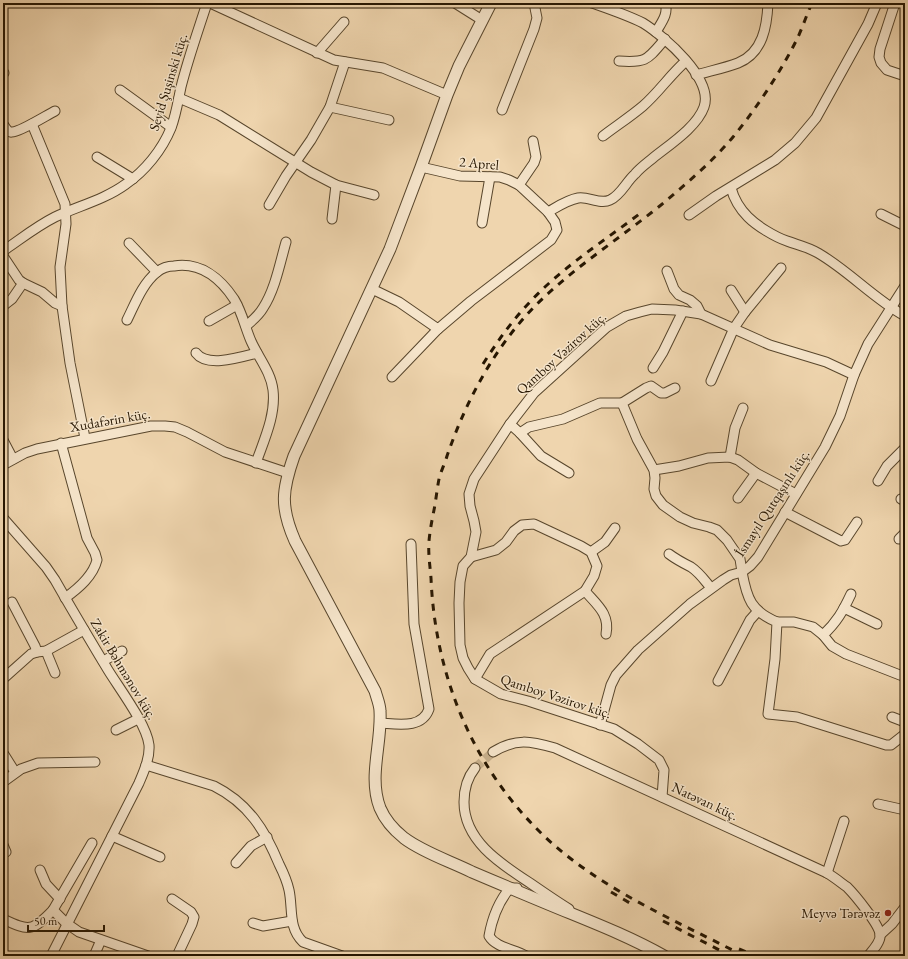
<svg xmlns="http://www.w3.org/2000/svg" width="908" height="959" viewBox="0 0 908 959" font-family="'EB Garamond',serif">
<style>
.lines{fill:none;stroke-linecap:round;stroke-linejoin:round}
.minor-tunnel{stroke:#c7af8b;stroke-width:9;stroke-dasharray:9 4.5;stroke-linecap:butt}
.minor-casing{stroke:#58462c;stroke-width:11}
.tertiary-casing{stroke:#58462c;stroke-width:13}
.minor{stroke:#f5e4ca;stroke-width:9}
.tertiary{stroke:#f5e4ca;stroke-width:11}
.rail{stroke:#261601;stroke-width:3;stroke-dasharray:7 7;stroke-linecap:butt}
.poi-dot{fill:#8f2418;stroke:#f5e4ca;stroke-width:1.5}
.labels{text-anchor:middle;stroke-width:3;stroke-linejoin:round;paint-order:stroke}
.street-label{font-size:14px;fill:#261601;stroke:#f5e4ca}
.poi-label{font-size:14px;fill:#261601;stroke:#f5e4ca;text-anchor:end}
</style>
<rect width="100%" height="100%" fill="#efd5ae"/>
<filter id="stains"><feTurbulence type="fractalNoise" baseFrequency=".005" numOctaves="4"/><feColorMatrix values="0 0 0 0 .2 0 0 0 0 .09 0 0 0 0 .02 0 0 0 .5 -.17"/></filter>
<radialGradient id="worn" r=".72"><stop offset=".6" stop-color="#630" stop-opacity="0"/><stop offset="1" stop-color="#630" stop-opacity=".3"/></radialGradient>
<g class="lines">
<path class="minor-tunnel" d="M475 768 493 752"/>
<g class="minor-casing">
<g id="minor">
<path d="M210 3 334 60 383 68 447 95"/>
<path d="M455 3 482 20"/>
<path d="M895 3 880 49 879 57 881 63 887 70 905 76"/>
<path d="M656 32C661 23 669 14 665 3"/>
<path d="M317 53 344 22"/>
<path d="M619 61C647 63 647 60 665 39"/>
<path d="M3 72 4 73"/>
<path d="M696 75C710 71 725 68 738 63 763 53 767 26 768 3"/>
<path d="M120 90 171 127"/>
<path d="M179 98 219 115 311 172 336 185 374 195"/>
<path d="M330 107 389 120"/>
<path d="M502 110 534 29 537 18 534 3"/>
<path d="M3 124C5 127 8 133 12 132 20 132 47 115 55 111"/>
<path d="M32 124 65 204 66 224 60 267 62 306 70 363 85 438"/>
<path d="M603 136C616 126 630 117 643 106 659 92 670 75 686 61"/>
<path d="M97 157 133 179"/>
<path d="M519 185 534 163 536 157 533 141"/>
<path d="M731 188C734 199 740 209 748 217 757 226 775 237 787 241 798 245 808 247 818 253 849 271 874 299 905 316"/>
<path d="M269 205 286 176 311 140 330 107 345 62"/>
<path d="M548 212C557 207 567 200 578 198 588 196 600 205 610 200 621 195 626 182 635 174 640 168 647 163 653 158 669 145 697 127 704 107 714 79 664 36 643 23 627 15 609 9 592 3"/>
<path d="M881 214 905 226"/>
<path d="M689 215 716 196 775 160 795 143 816 118 868 24 877 3"/>
<path d="M332 219 336 185"/>
<path d="M482 223 490 177"/>
<path d="M129 243 157 272"/>
<path d="M3 249H6C22 238 37 226 55 217 78 206 104 200 126 184 145 171 162 150 171 128 176 115 178 101 181 87 188 59 198 31 207 3"/>
<path d="M3 256 19 280 23 283 42 292 55 303 62 306"/>
<path d="M667 271 674 289 679 295 690 300 697 306 701 314"/>
<path d="M905 286 868 344 854 375 840 416 825 447 758 557 750 566 742 572C747 599 751 611 777 622L775 659 768 714 797 717 886 745H891L905 734"/>
<path d="M372 289 399 302 438 329 471 301 551 240 557 230 555 222 548 212 519 185 509 180 500 177 460 176 421 167"/>
<path d="M731 290 745 312"/>
<path d="M3 306 12 299 23 283"/>
<path d="M127 320C135 304 142 284 157 272 162 268 168 266 174 266 200 262 220 278 234 299 242 312 245 327 251 341 258 357 271 372 273 390 276 415 264 440 256 463"/>
<path d="M209 321 237 305"/>
<path d="M246 326C252 321 259 315 263 308 275 290 280 263 286 242"/>
<path d="M196 353C207 368 241 357 257 353"/>
<path d="M653 368 663 352 683 311"/>
<path d="M392 377 438 329"/>
<path d="M711 381 734 328 745 312 781 268"/>
<path d="M510 424 520 433 541 456 569 473"/>
<path d="M520 433 529 427 563 419 600 403H622"/>
<path d="M3 440 13 459"/>
<path d="M61 443 87 538 95 553 97 560C93 576 79 588 65 598"/>
<path d="M730 457 735 428 743 408"/>
<path d="M3 465 25 453 37 449 151 426H165L175 427 187 432 225 452 288 473"/>
<path d="M654 470 679 466 708 458 730 457 738 460 756 473 796 494"/>
<path d="M878 481 887 466 905 448"/>
<path d="M738 498 756 473"/>
<path d="M901 499 905 501"/>
<path d="M785 512 841 541 845 540 857 522"/>
<path d="M3 518 46 567 55 580C72 610 90 640 108 670 119 688 147 725 149 745 150 758 144 771 139 783L51 956"/>
<path d="M899 539 905 533"/>
<path d="M591 552 605 542 615 528"/>
<path d="M669 554C677 560 683 563 691 567 700 573 705 581 711 588"/>
<path d="M471 557 496 550 506 542 514 531 522 525 534 524 581 546 591 552 597 566 594 576 585 591 490 654 475 679"/>
<path d="M585 591C597 605 610 614 606 634"/>
<path d="M12 602 35 646 37 652"/>
<path d="M844 608 877 624"/>
<path d="M777 622H794L813 627 823 635 832 646 846 654 905 677"/>
<path d="M823 635C837 622 843 611 851 594"/>
<path d="M46 651 55 673"/>
<path d="M103 661 122 651"/>
<path d="M3 679 31 654 37 652 46 651 84 630"/>
<path d="M718 681 750 620 758 611"/>
<path d="M892 717 905 722"/>
<path d="M380 723C398 724 422 729 429 709L414 624 411 544"/>
<path d="M600 725 611 685 616 675 638 650 690 604 723 580 731 575 742 572 740 559 727 540 717 530 709 527 693 523 680 517 663 505 656 496 654 489 655 478 654 470 637 439 622 403 646 388 651 386 661 393H665L675 388"/>
<path d="M116 730 138 719"/>
<path d="M493 752C516 738 530 741 555 748L827 873C834 877 840 882 847 887 854 894 880 925 880 935 881 942 872 951 868 956"/>
<path d="M3 753 15 772"/>
<path d="M146 765 214 786C248 803 265 830 279 864 283 872 287 881 289 890 293 908 288 928 303 942L342 956"/>
<path d="M475 768C467 778 464 788 464 802 464 841 501 864 530 883 543 892 556 901 569 909"/>
<path d="M3 782 21 769 38 763 95 762"/>
<path d="M662 797 664 770 659 760 638 744 614 729 528 701 501 694 475 679 468 668 463 658 460 645 459 603 460 582 463 566 471 557 476 532 474 521 470 506 469 494 474 479 510 424 534 393 607 327 626 316 640 312 652 309 675 310 701 314 770 345 826 362 854 375"/>
<path d="M878 804 905 810"/>
<path d="M112 836 160 857"/>
<path d="M3 845 6 852"/>
<path d="M236 863 251 846 267 837"/>
<path d="M40 870 46 884 60 899"/>
<path d="M827 873 844 821"/>
<path d="M517 888H510C499 901 492 919 489 936 496 948 515 949 526 956"/>
<path d="M172 899 191 912 194 917 192 924 177 956"/>
<path d="M53 910 92 843"/>
<path d="M3 919C29 931 32 932 53 910L66 923 79 932 148 956"/>
<path d="M253 923 263 926 292 921"/>
<path d="M880 935 892 924 905 907"/>
<path d="M94 956 101 940"/>
</g>
</g>
<g class="tertiary-casing">
<path id="tertiary" d="M491 3 459 66 447 95 421 167 390 249 294 456C282 490 280 507 295 541L375 691C377 698 380 705 380 711 382 743 368 777 380 808 385 820 394 830 404 838 424 853 450 861 472 872 505 886 538 900 570 913 602 926 634 939 664 956"/>
</g>
<use href="#minor" class="minor"/>
<use href="#tertiary" class="tertiary"/>
<g class="rail">
<path d="M483 364C497 342 511 322 529 303 561 268 604 241 642 212"/>
<path d="M611 892 635 906"/>
<path d="M663 921 731 956"/>
<path d="M739 949 756 956"/>
<path d="M744 956C675 920 599 889 542 834 472 766 435 675 431 578 430 566 428 553 429 541 430 530 432 520 434 510 436 500 437 489 439 479 441 471 445 463 447 456 466 401 494 348 535 306 573 268 619 239 661 205 686 184 712 162 733 137 756 109 782 70 798 37 803 26 807 14 812 3"/>
</g>
</g>
<circle class="poi-dot" cx="888" cy="913" r="4"/>
<g class="labels">
<g class="street-label">
<text transform="translate(168 82) rotate(-73)" y="5">Seyid Şuşinski küç.</text>
<text transform="translate(479 163) rotate(5)" y="5">2 Aprel</text>
<text transform="translate(561 353) rotate(-42)" y="5">Qamboy Vəzirov küç.</text>
<text transform="translate(110 420) rotate(-10)" y="5">Xudafərin küç.</text>
<text transform="translate(772 503) rotate(-57)" y="5">İsmayıl Qutqaşınlı küç.</text>
<text transform="translate(124 669) rotate(59)" y="5">Zakir Bəhmənov küç.</text>
<text transform="translate(556 696) rotate(18)" y="5">Qamboy Vəzirov küç.</text>
<text transform="translate(705 801) rotate(25)" y="5">Natəvan küç.</text>
</g>
<g class="poi-label">
<text x="880" y="918">Meyvə Tərəvəz</text>
</g>
</g>
<rect width="908" height="959" fill="none" stroke="#efd5ae" stroke-width="16"/>
<rect x="4" y="4" width="900" height="951" fill="none" stroke="#261601" stroke-width="2"/>
<rect x="8" y="8" width="892" height="943" fill="none" stroke="#261601"/>
<path d="M28 925v6h76v-6" fill="none" stroke="#261601" stroke-width="2"/>
<text x="34" y="925" font-size="12" fill="#261601" stroke="#f5e4ca" stroke-width="3" paint-order="stroke">50 m</text>
<rect width="100%" height="100%" filter="url(#stains)"/>
<rect width="100%" height="100%" fill="url(#worn)"/>
</svg>
